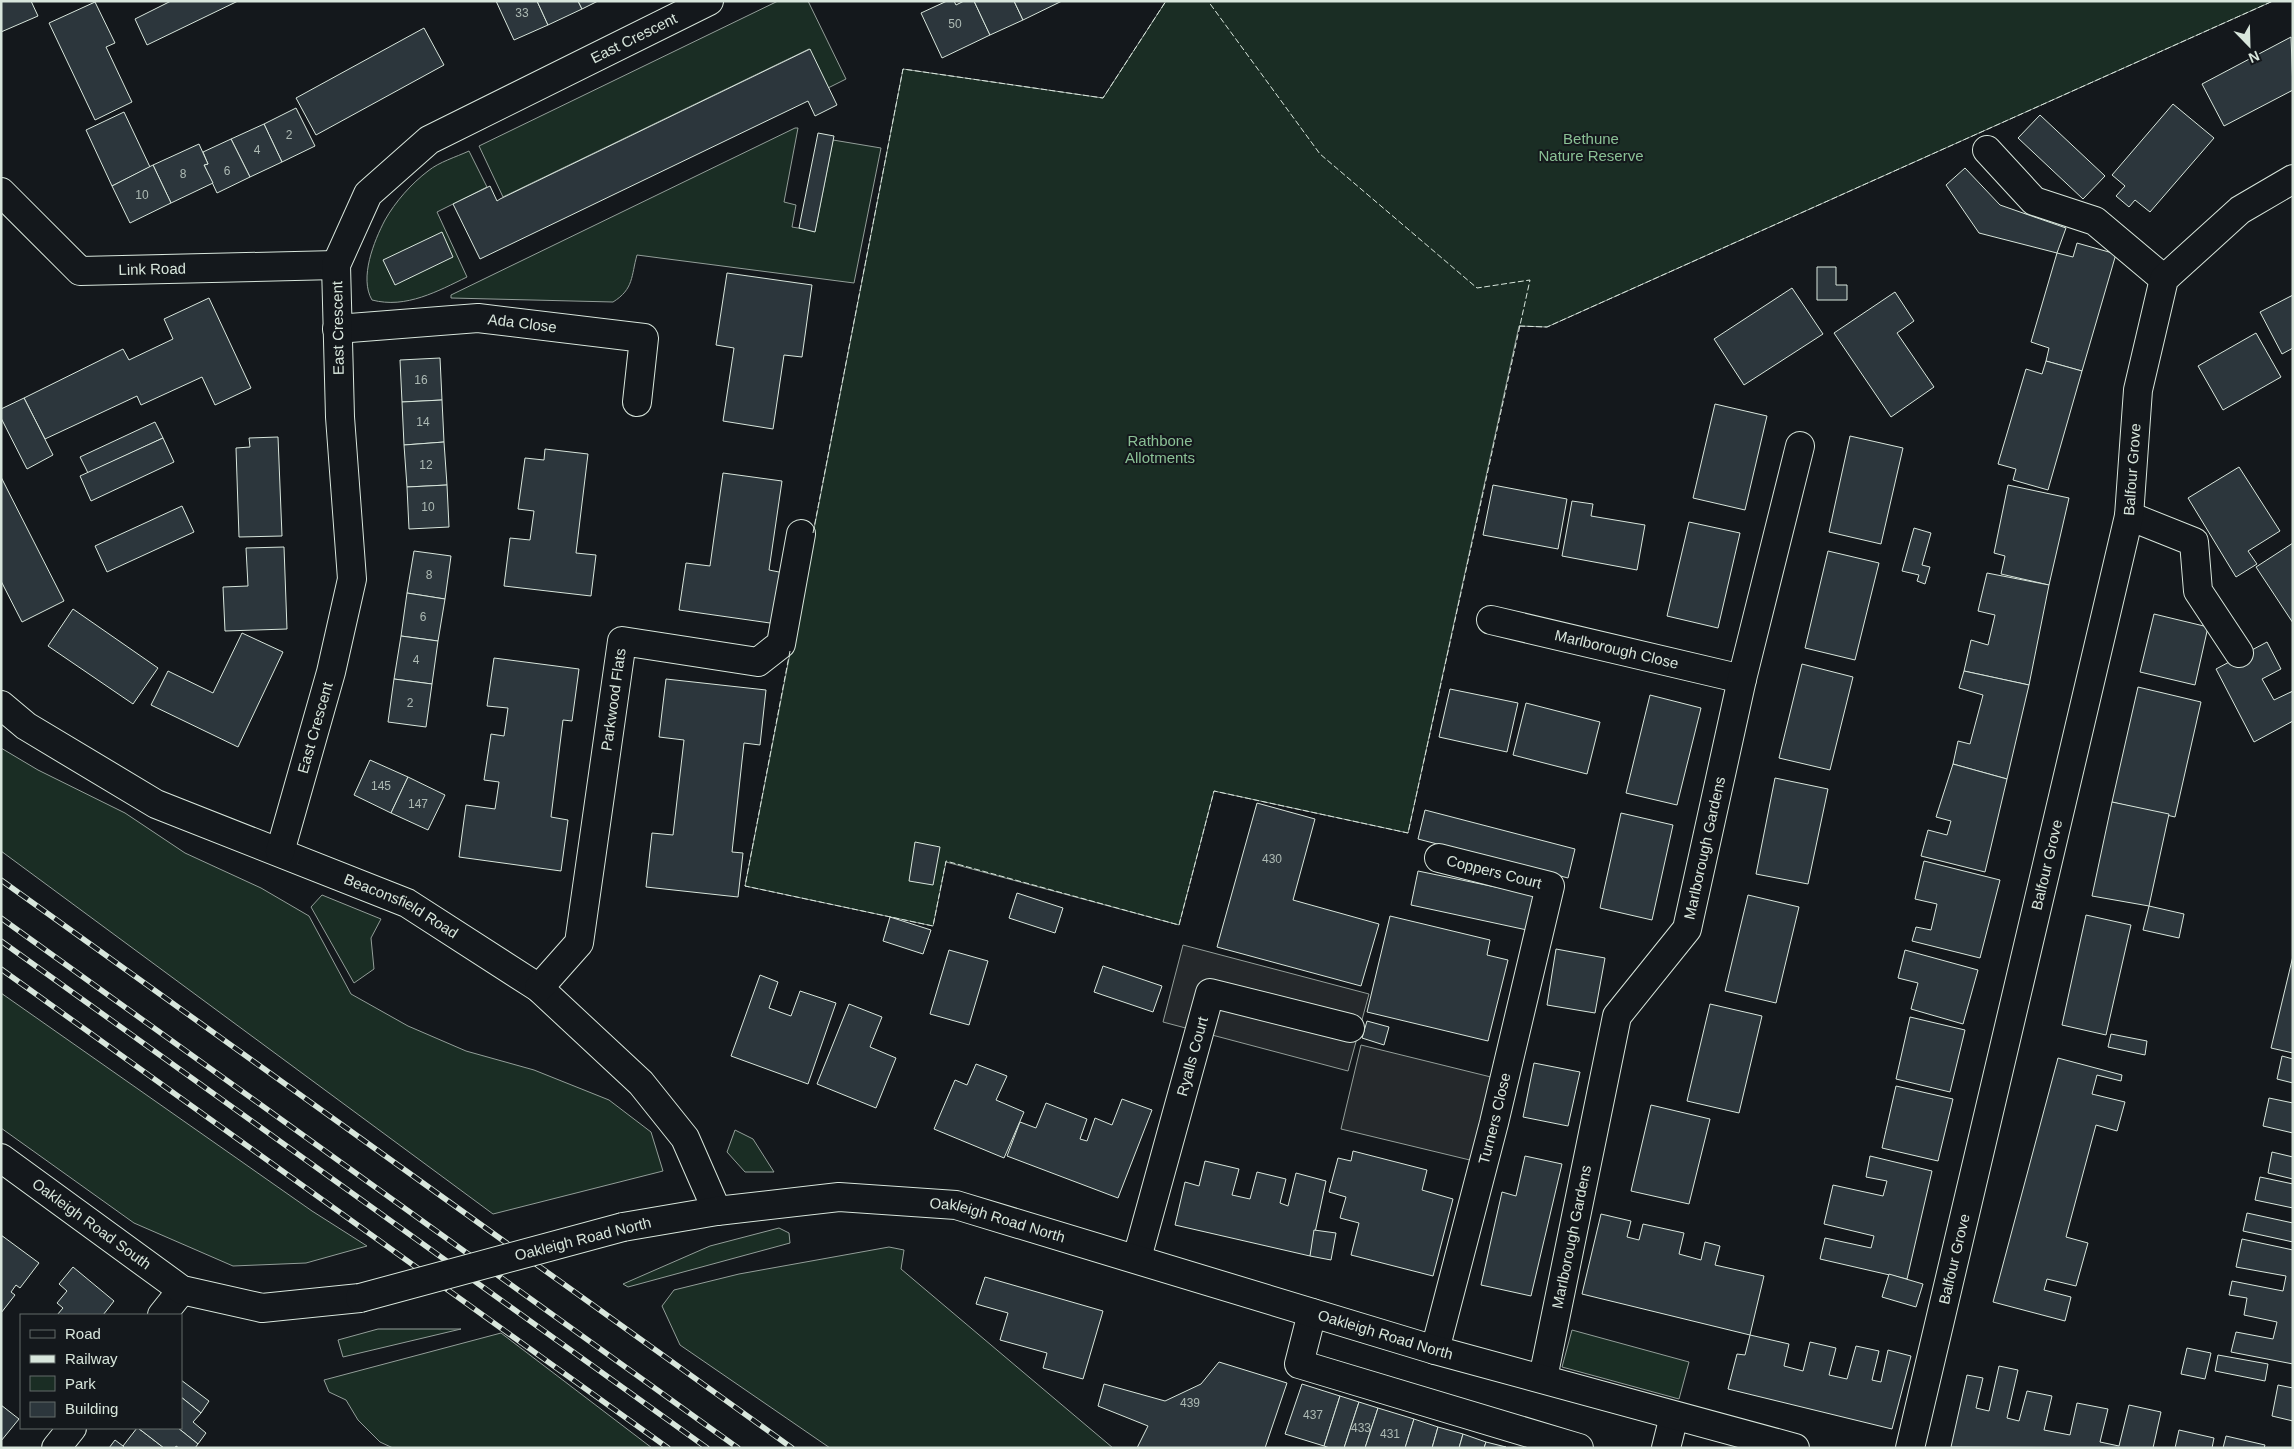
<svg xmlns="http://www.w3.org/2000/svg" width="2294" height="1449" viewBox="0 0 2294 1449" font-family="Arial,sans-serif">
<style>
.green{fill:#1a2d24;stroke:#939e99}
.parking{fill:#24282b;stroke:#939e99}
.building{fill:#2c363c;stroke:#d8e6dc}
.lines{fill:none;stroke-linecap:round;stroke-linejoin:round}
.minor-casing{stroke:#d8e6dc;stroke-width:30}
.tertiary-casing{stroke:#d8e6dc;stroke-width:30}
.primary-casing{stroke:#d8e6dc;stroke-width:30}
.minor{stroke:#14181c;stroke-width:28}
.tertiary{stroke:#14181c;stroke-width:28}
.primary{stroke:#14181c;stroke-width:28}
.rail-casing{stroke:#d8e6dc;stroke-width:5.5}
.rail{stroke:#14181c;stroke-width:4;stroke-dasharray:11;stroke-linecap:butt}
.primary-bridge-casing{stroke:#d8e6dc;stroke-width:30;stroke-linecap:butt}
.primary-bridge{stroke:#14181c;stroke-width:28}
.fence{stroke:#d8e6dc;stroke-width:1;stroke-dasharray:6 2.5;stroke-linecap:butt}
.labels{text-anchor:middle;stroke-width:4;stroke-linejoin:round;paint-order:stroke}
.number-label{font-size:12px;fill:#adbab4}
.street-label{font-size:15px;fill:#d8e6dc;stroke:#14181c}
.park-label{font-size:15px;fill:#8ac095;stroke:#14181c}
</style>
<rect width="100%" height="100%" fill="#14181c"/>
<g class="green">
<path d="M778 1H808L846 79 828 88 809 49 503 197 479 146Z"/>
<path d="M1166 1H2273L1547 327 1519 326 1408 833 1214 791 1179 925 946 862 933 926 745 886 903 69 1103 98Z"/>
<path d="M795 128H798L784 202 796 205 792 227 815 231 833 140 881 148 854 283 637 255C631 276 634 289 613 302L451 298V295Z"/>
<path d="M469 151 487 187 437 212 467 277C438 291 406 309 372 300 359 278 374 241 385 220 395 202 412 183 428 171 439 162 456 157 469 151Z"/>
<path d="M1 748 38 770 125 813 185 853 261 888 309 916 351 994 408 1026 466 1051 534 1070 609 1100 651 1132 663 1171 493 1214 1 851Z"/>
<path d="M322 895 381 919 371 938 374 969 354 983 311 907Z"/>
<path d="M1 993 312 1211 367 1246 306 1263 233 1266 134 1223 1 1128Z"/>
<path d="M735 1130 753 1139 774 1172H745L727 1152Z"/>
<path d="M779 1228 789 1233 790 1243 628 1287 623 1284 710 1246Z"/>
<path d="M889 1247 904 1250 901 1269 1113 1448H830L680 1345 662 1306 674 1290 739 1274Z"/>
<path d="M378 1329H461L343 1357 338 1340Z"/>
<path d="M1572 1330 1689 1362 1679 1399 1562 1367Z"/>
<path d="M501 1333 652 1448H393L380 1442 358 1420 346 1400 329 1392 324 1380Z"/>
</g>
<g class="parking">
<path d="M1183 945 1369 994 1348 1071 1163 1022Z"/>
<path d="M1361 1045 1495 1078 1474 1161 1341 1129Z"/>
</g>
<g class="building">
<path d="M1 1H31L38 16 1 32Z"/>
<path d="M171 1H238L147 45 135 19Z"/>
<path d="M496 1H537L548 25 514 40Z"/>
<path d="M537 1H578L582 9 548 25Z"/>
<path d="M578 1H598L582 9Z"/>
<path d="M947 1H954L956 5 964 1H974L990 35 942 58 921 13Z"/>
<path d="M974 1H1014L1023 20 990 35Z"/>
<path d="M1014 1H1062L1023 20Z"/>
<path d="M95 2 115 43 106 47 132 102 95 120 49 23Z"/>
<path d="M424 28 444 65 316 135 296 98Z"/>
<path d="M2291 37 2293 90 2224 126 2202 84Z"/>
<path d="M810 49 837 105 815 116 808 101 480 259 453 204 490 186 497 201 500 199Z"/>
<path d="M2173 104 2214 138 2150 212 2135 200 2129 207 2116 196 2125 186 2112 175Z"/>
<path d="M296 108 315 146 282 162 264 124Z"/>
<path d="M124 112 150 167 112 186 86 130Z"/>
<path d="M2040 115 2105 176 2083 199 2018 138Z"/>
<path d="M264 124 282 162 250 177 231 139Z"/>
<path d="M818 133 834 136 815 232 799 228Z"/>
<path d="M231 139 250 177 217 193 204 165 208 164 203 152Z"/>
<path d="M199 144 208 164 204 165 213 183 171 203 153 165Z"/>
<path d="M153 165 171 203 130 223 112 186Z"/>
<path d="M1965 168 2000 205 2066 228 2057 253 1979 233 1946 185Z"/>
<path d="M442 232 453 257 395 285 383 260Z"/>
<path d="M2077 243 2116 254 2082 371 2046 361 2049 348 2031 342 2057 253 2073 257Z"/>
<path d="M1817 267H1836V285H1847V300H1817Z"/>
<path d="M727 273 812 285 802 357 784 355 773 429 723 421 734 348 716 345Z"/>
<path d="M1792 288 1823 334 1744 385 1714 339Z"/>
<path d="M1895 292 1914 321 1897 333 1934 387 1891 417 1834 333Z"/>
<path d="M2293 295V348L2282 354 2260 312Z"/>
<path d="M209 298 251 388 215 405 202 377 141 405 137 396 45 439 24 398 123 349 129 360 173 339 164 319Z"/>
<path d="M2256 333 2281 377 2223 410 2198 366Z"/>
<path d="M440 358 442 400 402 402 400 360Z"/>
<path d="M2046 361 2082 371 2048 490 2013 480 2016 469 1998 464 2026 369 2042 374Z"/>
<path d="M24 398 53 455 27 469 1 418V409Z"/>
<path d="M442 400 444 442 404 445 402 402Z"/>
<path d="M1715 404 1767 416 1745 510 1693 498Z"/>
<path d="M155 422 163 438 88 473 80 457Z"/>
<path d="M1850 436 1903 448 1881 544 1829 532Z"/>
<path d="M278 437 282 536 239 537 236 448 250 447 249 438Z"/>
<path d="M163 438 174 462 91 501 80 476Z"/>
<path d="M444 442 447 485 407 487 404 445Z"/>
<path d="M545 449 588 454 576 553 596 555 591 596 504 586 510 538 530 540 534 511 518 509 525 458 544 460Z"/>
<path d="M2239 467 2280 531 2248 551 2257 564 2236 577 2188 498Z"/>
<path d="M723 473 782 481 769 570 784 573 777 624 679 610 686 563 710 566Z"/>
<path d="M1 477 64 601 22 622 1 581Z"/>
<path d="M447 485 449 527 409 529 407 487Z"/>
<path d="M1493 485 1567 499 1558 549 1483 535Z"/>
<path d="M2008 485 2069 498 2049 585 2001 574 2005 556 1994 553Z"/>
<path d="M1572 501 1593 504 1591 516 1645 525 1637 570 1562 556Z"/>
<path d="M182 506 194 532 107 572 95 546Z"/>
<path d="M1689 522 1740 533 1718 628 1667 616Z"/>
<path d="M1914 528 1931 533 1922 565 1930 567 1925 584 1917 581 1919 575 1902 571Z"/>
<path d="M2293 543V623L2256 567Z"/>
<path d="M284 547 287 629 225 631 223 587 248 586 246 548Z"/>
<path d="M414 551 451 556 445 599 407 593Z"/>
<path d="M1828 551 1879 563 1855 660 1805 648Z"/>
<path d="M1987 573 2049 585 2029 685 1964 671 1971 640 1988 645 1995 615 1978 611Z"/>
<path d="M407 593 445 599 438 641 401 636Z"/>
<path d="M73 609 158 668 133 704 48 646Z"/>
<path d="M2154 614 2208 627 2195 685 2140 672Z"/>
<path d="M242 633 283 652 238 747 151 705 168 671 213 693Z"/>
<path d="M401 636 438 641 432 684 394 679Z"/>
<path d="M2267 642 2281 669 2262 679 2274 700 2293 691V721L2254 742 2216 669Z"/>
<path d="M494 658 579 669 572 721 563 720 551 817 568 820 561 871 459 857 466 805 495 809 499 782 484 780 491 734 504 736 508 708 487 706Z"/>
<path d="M1802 664 1853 677 1830 770 1779 758Z"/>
<path d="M1964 671 2029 685 2007 779 1953 764 1958 741 1970 744 1983 695 1959 688Z"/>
<path d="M394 679 432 684 426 727 388 722Z"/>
<path d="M666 679 766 690 760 745 744 743 732 852 743 853 738 897 646 887 652 833 673 835 684 740 659 737Z"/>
<path d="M2138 687 2201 702 2175 817 2112 802Z"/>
<path d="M1450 689 1518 703 1507 752 1439 737Z"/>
<path d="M1650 695 1701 708 1677 805 1626 793Z"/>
<path d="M1526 703 1600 722 1587 774 1513 755Z"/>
<path d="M370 760 408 777 391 813 354 795Z"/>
<path d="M1953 764 2007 779 1985 872 1921 856 1928 830 1947 835 1951 821 1936 817Z"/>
<path d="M408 777 445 795 428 830 391 813Z"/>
<path d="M1775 778 1828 789 1808 884 1756 874Z"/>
<path d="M2112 802 2169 814 2149 906 2092 896Z"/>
<path d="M1257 803 1315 819 1293 900 1379 924 1361 986 1217 947Z"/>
<path d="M1425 810 1575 849 1568 878 1418 839Z"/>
<path d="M1621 813 1673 825 1652 920 1600 908Z"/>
<path d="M915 842 940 847 933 885 909 881Z"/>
<path d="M1924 861 2000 880 1980 958 1912 941 1916 927 1931 930 1937 904 1915 899Z"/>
<path d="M1418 871 1534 895 1527 930 1411 905Z"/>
<path d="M1017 893 1063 908 1055 933 1009 918Z"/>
<path d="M1748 895 1799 907 1776 1003 1725 991Z"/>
<path d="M2149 906 2184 914 2179 938 2143 930Z"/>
<path d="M2086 915 2131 925 2106 1035 2062 1025Z"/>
<path d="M1390 916 1490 940 1487 955 1508 960 1488 1041 1367 1012Z"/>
<path d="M890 917 931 930 923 954 883 941Z"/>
<path d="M1556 949 1605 958 1595 1013 1547 1005Z"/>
<path d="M949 950 988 961 969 1025 930 1014Z"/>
<path d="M1905 950 1978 970 1963 1024 1911 1009 1918 983 1898 978Z"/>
<path d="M2293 956V1053L2271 1048Z"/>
<path d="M1103 966 1162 986 1153 1012 1094 992Z"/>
<path d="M760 975 778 982 769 1008 791 1016 800 991 836 1003 808 1084 731 1056Z"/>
<path d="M849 1004 882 1017 870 1047 896 1058 876 1108 817 1084Z"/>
<path d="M1710 1004 1762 1016 1739 1113 1687 1101Z"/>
<path d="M1910 1017 1965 1030 1950 1092 1896 1079Z"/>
<path d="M1367 1021 1389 1027 1384 1045 1362 1038Z"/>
<path d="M2111 1034 2147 1041 2145 1055 2108 1047Z"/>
<path d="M2282 1056 2293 1059V1083L2277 1079Z"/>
<path d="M2058 1058 2122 1075 2121 1081 2097 1075 2092 1094 2125 1102 2117 1131 2096 1125 2066 1237 2088 1243 2076 1286 2047 1279 2044 1290 2071 1297 2065 1321 1993 1302Z"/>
<path d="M1534 1063 1580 1072 1568 1126 1523 1117Z"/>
<path d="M976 1064 1007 1076 996 1100 1024 1112 1004 1158 934 1129 955 1080 967 1085Z"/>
<path d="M1896 1086 1953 1099 1938 1161 1882 1148Z"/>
<path d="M2269 1098 2293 1103V1133L2263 1126Z"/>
<path d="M1122 1099 1152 1110 1118 1198 1007 1156 1020 1122 1036 1128 1046 1103 1087 1119 1080 1139 1087 1141 1095 1118 1112 1125Z"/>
<path d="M1651 1105 1710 1119 1689 1204 1631 1191Z"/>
<path d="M1353 1151 1427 1170 1422 1190 1453 1199 1433 1276 1351 1255 1359 1223 1340 1218 1346 1197 1329 1192 1338 1158 1351 1161Z"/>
<path d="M2272 1152 2293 1157V1179L2268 1173Z"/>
<path d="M1525 1156 1562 1164 1531 1296 1481 1285 1502 1192 1516 1196Z"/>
<path d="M1870 1156 1932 1171 1907 1279 1820 1259 1825 1238 1871 1248 1874 1236 1824 1224 1833 1185 1883 1196 1887 1181 1866 1177Z"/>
<path d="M1205 1161 1239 1169 1232 1195 1250 1199 1257 1172 1286 1179 1280 1203 1288 1206 1296 1173 1326 1181 1310 1256 1175 1225 1185 1182 1199 1186Z"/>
<path d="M2260 1177 2293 1184V1208L2255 1200Z"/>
<path d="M2247 1213 2293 1223V1242L2243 1231Z"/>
<path d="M1601 1214 1631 1221 1627 1237 1639 1240 1643 1224 1684 1233 1679 1254 1701 1260 1705 1242 1720 1246 1715 1265 1764 1276 1750 1335 1582 1294Z"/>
<path d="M1314 1230 1336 1233 1331 1260 1310 1256Z"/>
<path d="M1 1235 39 1263 20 1288 16 1285 11 1292 15 1295 1 1313Z"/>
<path d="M2242 1239 2293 1250V1364L2231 1352 2236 1332 2273 1339 2277 1322 2244 1315 2247 1298 2229 1295 2232 1281 2283 1291 2286 1276 2236 1267Z"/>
<path d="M73 1267 114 1301 103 1315H57L63 1308 57 1303 67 1291 59 1284Z"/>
<path d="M1889 1274 1923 1284 1916 1307 1882 1297Z"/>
<path d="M985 1277 1103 1311 1083 1379 1043 1368 1047 1353 1000 1340 1008 1313 976 1304Z"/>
<path d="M1750 1335 1789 1344 1784 1366 1803 1371 1810 1342 1836 1348 1829 1375 1847 1379 1856 1346 1879 1351 1872 1380 1881 1382 1888 1350 1911 1356 1892 1429 1728 1389 1737 1354 1745 1355Z"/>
<path d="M2187 1348 2211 1353 2205 1379 2181 1374Z"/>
<path d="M2218 1355 2268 1364 2265 1381 2215 1371Z"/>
<path d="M1219 1362 1287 1383 1265 1448H1137L1148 1426 1098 1406 1104 1384 1165 1401 1201 1384Z"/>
<path d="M1999 1366 2018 1370 2007 1418 2019 1421 2027 1391 2052 1396 2044 1430 2070 1435 2077 1403 2108 1409 2100 1442 2119 1446 2129 1405 2161 1412 2153 1448 1951 1447 1967 1375 1983 1378 1976 1408 1989 1411Z"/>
<path d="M181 1380 209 1401 201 1413 181 1397Z"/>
<path d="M1302 1384 1340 1396 1324 1446 1285 1434Z"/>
<path d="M2278 1385 2293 1388V1421L2272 1416Z"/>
<path d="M1340 1396 1359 1402 1344 1448H1330L1324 1446Z"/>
<path d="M181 1397 201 1413 193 1422 206 1433 198 1444 178 1428H181Z"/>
<path d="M1359 1402 1378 1408 1365 1448H1344Z"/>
<path d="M1 1405 19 1419 1 1441Z"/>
<path d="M1378 1408 1414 1419 1405 1448H1365Z"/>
<path d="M1414 1419 1438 1427 1432 1448H1405Z"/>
<path d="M1438 1427 1463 1434 1459 1448H1432Z"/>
<path d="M137 1428H138L164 1448H125L123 1446Z"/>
<path d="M138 1428H178L198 1444 195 1448H179L176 1446 175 1448H164Z"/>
<path d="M2179 1430 2214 1438 2212 1448H2175Z"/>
<path d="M1463 1434 1486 1442 1484 1448H1459Z"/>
<path d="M2226 1436 2265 1445 2264 1448H2223Z"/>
<path d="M115 1440 123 1446 125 1448H109Z"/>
<path d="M1486 1442 1506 1447 1484 1448Z"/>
</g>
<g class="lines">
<g class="minor-casing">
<g id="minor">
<path d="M1987 150 2034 201 2095 221 2164 279"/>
<path id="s1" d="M1 192 80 271 336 265"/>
<path id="s2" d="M337 329 478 318 644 338 637 402"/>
<path d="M2129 516 2194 542 2198 591 2239 653"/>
<path id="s3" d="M1491 620 1742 679"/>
<path id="s4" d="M1 705 26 726 156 804 407 903 539 988 641 1083 685 1138 717 1211"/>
<path id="s5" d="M280 852 331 672 352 579 340 417 336 265 368 194 429 140 709 1"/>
<path id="s6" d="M539 988 579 943 622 641 758 662 781 644 801 534"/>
<path id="s7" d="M1137 1258 1210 993 1350 1028"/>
<path d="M1312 1313 1299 1364 1579 1448"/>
<path id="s8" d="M1435 1350 1494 1123 1550 886 1439 858"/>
<path id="s9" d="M1543 1378 1617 1016 1687 929 1742 679 1800 446"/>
<path d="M1666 1448 1674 1416"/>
<path id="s10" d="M1910 1448 2129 516 2138 390 2164 279 2240 210 2293 179"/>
</g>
</g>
<g class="tertiary-casing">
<g id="tertiary">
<path d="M162 1315 182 1290"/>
<path d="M56 1448 72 1428"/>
</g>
</g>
<g class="primary-casing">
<g id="primary">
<path id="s11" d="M1 1158 182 1290 262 1308 360 1298"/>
<path id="s12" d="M623 1227 717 1211 839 1197 956 1205 1435 1350 1795 1448"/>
</g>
</g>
<use href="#minor" class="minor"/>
<use href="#tertiary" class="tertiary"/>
<use href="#primary" class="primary"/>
<g class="rail-casing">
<g id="rail">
<path d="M1 880 792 1448"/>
<path d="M1 918 738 1448"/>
<path d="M1 941 707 1448"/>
<path d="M1 969 668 1448"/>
</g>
</g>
<use href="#rail" class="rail"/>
<g class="primary-bridge-casing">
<path id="primary-bridge" d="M360 1298 623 1227"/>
</g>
<use href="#primary-bridge" class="primary-bridge"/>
<g class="fence">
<path d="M1519 326 1547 327 2273 1"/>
<path d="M813 533 903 69 1103 98 1166 1"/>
<path d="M790 651 745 886 933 926 946 861 1179 925 1214 791 1408 833 1530 280 1477 288 1320 154 1208 1"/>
</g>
</g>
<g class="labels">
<g class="number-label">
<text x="522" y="17">33</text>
<text x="955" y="28">50</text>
<text x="289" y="139">2</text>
<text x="257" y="154">4</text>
<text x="227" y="175">6</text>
<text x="183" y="178">8</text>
<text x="142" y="199">10</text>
<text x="421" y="384">16</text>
<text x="423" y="426">14</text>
<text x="426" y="469">12</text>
<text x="428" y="511">10</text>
<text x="429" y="579">8</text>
<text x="423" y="621">6</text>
<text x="416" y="664">4</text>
<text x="410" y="707">2</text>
<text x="381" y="790">145</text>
<text x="418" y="808">147</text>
<text x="1272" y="863">430</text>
<text x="1190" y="1407">439</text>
<text x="1313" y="1419">437</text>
<text x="1361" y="1432">433</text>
<text x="1390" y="1438">431</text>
</g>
<g class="street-label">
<text dy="5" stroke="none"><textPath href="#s5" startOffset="985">East Crescent</textPath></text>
<text dy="5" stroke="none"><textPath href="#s1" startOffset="184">Link Road</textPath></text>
<text dy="5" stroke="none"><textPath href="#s2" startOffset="186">Ada Close</textPath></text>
<text transform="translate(338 328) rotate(-91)" y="5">East Crescent</text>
<text dy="5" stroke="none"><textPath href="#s10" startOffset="1004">Balfour Grove</textPath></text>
<text dy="5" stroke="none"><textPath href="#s3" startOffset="129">Marlborough Close</textPath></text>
<text dy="5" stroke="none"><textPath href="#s6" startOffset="306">Parkwood Flats</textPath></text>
<text dy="5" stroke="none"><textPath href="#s5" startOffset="129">East Crescent</textPath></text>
<text dy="5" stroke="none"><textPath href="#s9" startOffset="564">Marlborough Gardens</textPath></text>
<text dy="5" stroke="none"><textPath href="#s10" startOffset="599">Balfour Grove</textPath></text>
<text transform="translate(1494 872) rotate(14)" y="5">Coppers Court</text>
<text dy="5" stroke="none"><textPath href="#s4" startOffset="450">Beaconsfield Road</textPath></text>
<text dy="5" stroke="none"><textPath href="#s7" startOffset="209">Ryalls Court</textPath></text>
<text dy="5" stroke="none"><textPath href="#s8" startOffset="239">Turners Close</textPath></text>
<text dy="5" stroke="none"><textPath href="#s12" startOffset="379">Oakleigh Road North</textPath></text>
<text dy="5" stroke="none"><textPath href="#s11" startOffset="112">Oakleigh Road South</textPath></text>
<text dy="5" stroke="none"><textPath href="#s9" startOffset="144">Marlborough Gardens</textPath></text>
<text transform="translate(583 1239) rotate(-14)" y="5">Oakleigh Road North</text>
<text dy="5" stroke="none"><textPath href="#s10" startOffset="194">Balfour Grove</textPath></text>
<text dy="5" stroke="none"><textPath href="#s12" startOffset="784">Oakleigh Road North</textPath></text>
</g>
<g class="park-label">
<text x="1591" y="144">Bethune<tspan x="1591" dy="17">Nature Reserve</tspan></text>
<text x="1160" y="446">Rathbone<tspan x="1160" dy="17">Allotments</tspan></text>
</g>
</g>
<rect width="2294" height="1449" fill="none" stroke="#d8e6dc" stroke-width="5"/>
<rect x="20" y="1314" width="162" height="115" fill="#14181c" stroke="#626a69"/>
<rect x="30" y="1330" width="25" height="8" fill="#14181c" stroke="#626a69"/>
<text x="65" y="1339" font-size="15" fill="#d8e6dc">Road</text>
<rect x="30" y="1355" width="25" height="8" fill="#d8e6dc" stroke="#626a69"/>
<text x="65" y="1364" font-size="15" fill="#d8e6dc">Railway</text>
<rect x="30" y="1376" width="25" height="15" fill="#1a2d24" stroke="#626a69"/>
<text x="65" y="1389" font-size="15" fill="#d8e6dc">Park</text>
<rect x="30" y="1402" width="25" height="15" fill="#2c363c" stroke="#626a69"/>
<text x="65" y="1414" font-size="15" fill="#d8e6dc">Building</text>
<g transform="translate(2249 45) rotate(157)" stroke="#14181c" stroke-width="4" paint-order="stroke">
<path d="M0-4L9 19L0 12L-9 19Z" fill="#d8e6dc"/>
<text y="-8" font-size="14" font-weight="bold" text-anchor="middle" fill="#d8e6dc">N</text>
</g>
</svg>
